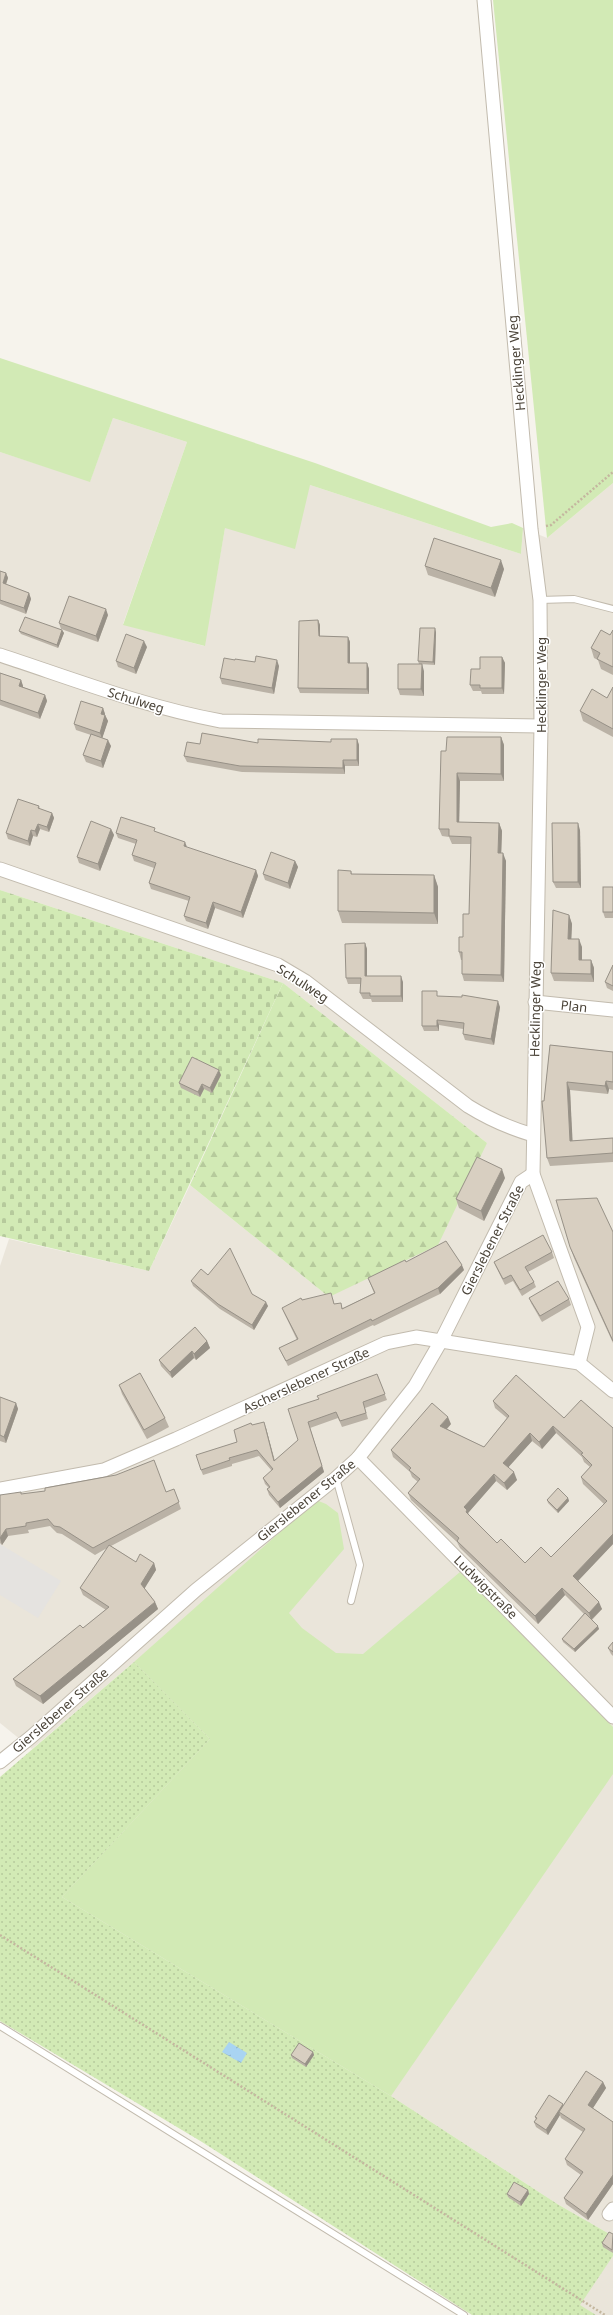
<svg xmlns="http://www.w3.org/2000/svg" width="613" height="2315" viewBox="0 0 613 2315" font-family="'Noto Sans',sans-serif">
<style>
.residential{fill:#eae5da}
.grass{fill:#d2eab5}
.forest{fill:url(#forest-firs)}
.cemetery{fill:url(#cemetery-stones)}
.garden{fill:url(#garden-dots)}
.parking{fill:#e5e3e0}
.water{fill:url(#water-ripples)}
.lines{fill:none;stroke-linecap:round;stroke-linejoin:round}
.lane-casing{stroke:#c2bbae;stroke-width:8}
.street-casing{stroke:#c2bbae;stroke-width:15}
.path{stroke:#c4b79f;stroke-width:2.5;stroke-dasharray:2 2;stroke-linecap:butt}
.lane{stroke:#fff;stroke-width:6}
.street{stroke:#fff;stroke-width:13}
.wall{fill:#bab2a6;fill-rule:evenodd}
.shaded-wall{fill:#979187}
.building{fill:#d8cfc1;stroke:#979187;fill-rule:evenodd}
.labels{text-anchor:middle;stroke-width:3;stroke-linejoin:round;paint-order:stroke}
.street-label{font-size:13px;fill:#4b4439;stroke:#fff}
</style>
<defs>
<pattern id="forest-firs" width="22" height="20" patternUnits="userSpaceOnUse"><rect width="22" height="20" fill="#d2eab5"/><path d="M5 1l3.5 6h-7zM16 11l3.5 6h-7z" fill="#b6ca9c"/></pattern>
<pattern id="cemetery-stones" width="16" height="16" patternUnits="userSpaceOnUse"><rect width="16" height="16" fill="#d2eab5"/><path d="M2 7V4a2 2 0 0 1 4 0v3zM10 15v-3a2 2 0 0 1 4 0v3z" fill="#b6ca9c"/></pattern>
<pattern id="garden-dots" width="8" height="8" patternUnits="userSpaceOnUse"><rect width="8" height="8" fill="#d2eab5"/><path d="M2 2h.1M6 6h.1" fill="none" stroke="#b6ca9c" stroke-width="1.8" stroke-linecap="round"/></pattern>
<pattern id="water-ripples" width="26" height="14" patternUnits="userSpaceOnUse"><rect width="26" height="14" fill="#a9d4f2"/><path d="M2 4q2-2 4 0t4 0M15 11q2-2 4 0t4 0" fill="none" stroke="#8caec5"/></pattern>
</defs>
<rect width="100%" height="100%" fill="#f6f3ec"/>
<g class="residential">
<path d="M113 418 187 442 123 624 204 646 225 528 310 485 521 554 523 528 547 538 613 483V2236L559 2205 391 2096 62 1897 134 1662 32 1749 0 1723V1266L9 1239 149 1271 190 1185 329 1297 487 1143 283 983 0 890V452L90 481Z"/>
<path d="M613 2256V2315H596L579 2305Z"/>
</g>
<g class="grass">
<path d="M493 0H613V483L547 538Z"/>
<path d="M0 358 315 463 491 527 512 523 523 528 521 554 310 485 295 549 225 528 205 646 123 625 187 442 113 418 90 482 0 452Z"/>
<path d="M316 1500 326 1504 338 1513 344 1549 289 1613 302 1628 336 1653 363 1654 460 1572 613 1727V1774L391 2096 62 1897 210 1739 134 1662Z"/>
</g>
<path class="forest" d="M283 983 487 1143 438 1245 329 1297 190 1185Z"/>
<path class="cemetery" d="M0 890 283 983 149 1271 0 1236Z"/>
<path class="garden" d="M134 1662 210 1739 62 1897 391 2096 559 2205 613 2236V2256L580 2305 596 2315H472L202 2142 0 2021V1777Z"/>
<path class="parking" d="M0 1544 61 1581 38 1618 0 1595Z"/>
<path class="water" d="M229 2042 247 2053 241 2063 222 2052Z"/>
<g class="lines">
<g class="lane-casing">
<g id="lane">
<path d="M540 600 574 599 613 609"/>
<path d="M336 1478 360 1565 351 1601"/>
<path d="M0 2026 464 2315"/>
</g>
</g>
<g class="street-casing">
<g id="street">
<path d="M484 0 531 529 540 600 541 726 533 1174 588 1327 579 1363"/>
<path d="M0 655C73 679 145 707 221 721L541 726"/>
<path d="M0 869 278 965 305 981 468 1106C489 1119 509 1128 533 1135"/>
<path d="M535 1002 613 1010"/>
<path d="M358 1458 613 1717"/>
<path d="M0 1489 104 1470 176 1439 386 1343 416 1337 579 1363 613 1391"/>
<path d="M0 1762 31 1737 196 1590 336 1478 358 1458 415 1386 441 1341 521 1182 533 1174"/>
<path d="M609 2214 613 2209"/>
</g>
</g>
<g class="path">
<path d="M546 526 551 525 613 472"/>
<path d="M0 1935 605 2315"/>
</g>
<use href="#lane" class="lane"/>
<use href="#street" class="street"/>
</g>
<g class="wall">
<path d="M425 566 504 569 495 597 428 575Z"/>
<path d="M0 571 6 573 8 578 6 585 29 593 31 599 26 614 0 604V605Z"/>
<path d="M108 615 98 642 61 629 59 623Z"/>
<path d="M318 620 320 625V636L348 637 350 642V663H367L369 669V694L300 693 298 688Z"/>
<path d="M62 630 64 633 58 648 21 634 19 631Z"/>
<path d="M613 630V675L601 669 598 660 594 658 591 648 610 635Z"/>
<path d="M436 632 435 665 419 664 418 661Z"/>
<path d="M147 647 136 674 118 667 116 661Z"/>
<path d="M502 657 505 663 504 694H482L481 691H473L470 685 480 669Z"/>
<path d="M235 660 279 666 274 694 222 684 220 678Z"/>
<path d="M424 671V696L400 695 398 689Z"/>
<path d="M0 673 21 680 23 686V687L45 695 47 701 40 719 0 705Z"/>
<path d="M613 687V737L583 721 580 711 607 698Z"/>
<path d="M103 708 105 714V715L108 721 102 738 111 746 103 768 86 762 83 755 91 735 76 730 74 724Z"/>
<path d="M501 737 504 745V781H460L459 823H499L502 831 501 853 506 861 504 982 464 981 462 974V960H461L459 952 469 914 471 844H452L449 837 442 836 439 829 446 751Z"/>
<path d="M357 739 359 745V766H345V774L242 772 187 762 184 756 200 744 331 742Z"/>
<path d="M39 806 40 809 52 813 54 818 49 832 40 829 37 837 33 836 30 846 8 839 6 833Z"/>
<path d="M111 829 114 835 100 871 79 863 77 857Z"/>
<path d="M580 830 581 888H556L553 882Z"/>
<path d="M157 832 187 848 256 870 258 876 243 918 215 908 208 929 186 921 184 916 189 901 151 889 149 883 154 868 134 861 132 855 136 844 118 838 116 833Z"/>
<path d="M295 861 298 867 290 889 265 880 263 874Z"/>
<path d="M351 871 352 874 434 875 438 887V924L342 923 338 911Z"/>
<path d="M613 887V918H605L603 912Z"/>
<path d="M569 915 572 924 571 939 582 947V960H591L594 968V982L554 981 551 973Z"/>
<path d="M365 943 367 949V976L403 982V1002H372L371 999H363L360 993 361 984H348L346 978Z"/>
<path d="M613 965V991L607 988 605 982Z"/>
<path d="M439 996 500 1007 494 1045 465 1040 463 1034V1029L439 1025V1031H424L422 1026Z"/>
<path d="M550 1045 613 1052V1090L609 1089 608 1094 570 1090 572 1141 613 1138V1162L550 1166 547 1158 544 1101Z"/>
<path d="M221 1075 212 1093 204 1089 200 1097 181 1088 179 1083Z"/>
<path d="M505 1178 484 1221 459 1208 456 1199Z"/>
<path d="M613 1232V1343L574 1258 570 1247Z"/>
<path d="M552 1252 554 1258 528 1272 534 1282 536 1287 522 1296 513 1281 505 1285 496 1267 494 1262Z"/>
<path d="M406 1262 464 1270 440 1294 374 1326 373 1325 288 1366 279 1348 297 1340 284 1313 282 1308 302 1300 333 1299 334 1304 343 1308 374 1293 368 1278Z"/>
<path d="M208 1275 252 1294 268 1306 254 1330 220 1309 193 1286 191 1281Z"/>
<path d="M529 1298 569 1299 571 1305 542 1322 531 1303Z"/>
<path d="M207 1341 210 1348 196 1360 194 1358 172 1378 161 1366 159 1360Z"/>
<path d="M377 1374 387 1400 365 1408 368 1419 342 1427 338 1418 310 1428 324 1472 280 1508 269 1495 267 1489 269 1488 265 1484 263 1478 272 1471 259 1456 232 1464V1466L203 1475 201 1470 237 1442 251 1423 252 1425 266 1428 275 1461 298 1440 319 1399Z"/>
<path d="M119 1385 165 1418 169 1427 147 1439 122 1394Z"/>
<path d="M0 1397 16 1403 18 1409 6 1443 0 1441Z"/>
<path d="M493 1401 564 1418 613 1428V1544L578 1581 602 1609 592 1620 599 1629 575 1652 563 1642 562 1639 584 1614 565 1595 538 1624 460 1548 457 1542 411 1500 408 1493 418 1482 412 1477 410 1472 393 1457 391 1450 451 1424 447 1429 484 1447 507 1418 495 1408ZM556 1433 582 1457 584 1462 590 1467 581 1477 583 1484 604 1504 551 1557 525 1563 497 1543 469 1516 468 1513 496 1481 507 1490 517 1480 508 1467 532 1441 542 1449Z"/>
<path d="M174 1489 181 1509 111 1546 136 1562 154 1563 156 1570 144 1588 155 1602 158 1609 43 1704 16 1686 13 1679 83 1628 106 1610 83 1595 80 1588 107 1548 95 1555 62 1534 57 1533 50 1526 28 1530 29 1533 8 1536 2 1545 0 1543V1495L166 1492Z"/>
<path d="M568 1498 569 1501 558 1513 548 1503 547 1500Z"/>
<path d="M613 1642V1656L611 1654 608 1648Z"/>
<path d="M313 2052 314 2055 306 2067 292 2058 291 2055Z"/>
<path d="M603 2082 606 2088 593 2108 613 2122V2184L588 2220 566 2204 564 2198 581 2175 567 2165 565 2159 583 2132 561 2118 560 2115 548 2135 536 2127 534 2122 536 2120 535 2117 563 2104V2106Z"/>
<path d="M528 2190 529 2194 521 2206 508 2197 507 2194Z"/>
<path d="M613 2234V2253L603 2247 602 2243Z"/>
</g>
<g class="shaded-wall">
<path d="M501 560 504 569 495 597 491 588Z"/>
<path d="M6 573 8 578 4 589 3 583Z"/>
<path d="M29 593 31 599 26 614 24 608Z"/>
<path d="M106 609 108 615 98 642 96 636Z"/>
<path d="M318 620 320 625V642L319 636Z"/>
<path d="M435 628 436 632 435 665 433 662Z"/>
<path d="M62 630 64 633 58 648 57 645Z"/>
<path d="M348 637 350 642V668L348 663Z"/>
<path d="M144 641 147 647 136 674 134 668Z"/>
<path d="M502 657 505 663 504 694 502 688Z"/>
<path d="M277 660 279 666 274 694 272 688Z"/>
<path d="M367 663 369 669V694L367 689Z"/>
<path d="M422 664 424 671V696L421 689Z"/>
<path d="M21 680 23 686 21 692 19 686Z"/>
<path d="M45 695 47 701 40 719 38 713Z"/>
<path d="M103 708 105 714 103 720 101 714Z"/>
<path d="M105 715 108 721 102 739 100 733Z"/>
<path d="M501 737 504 745V781L501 774Z"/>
<path d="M357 739 359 745V766L357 760Z"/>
<path d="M108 740 111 746 103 768 101 761Z"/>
<path d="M343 760 345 766V774L343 768Z"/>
<path d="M457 773 460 781 459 830 457 822Z"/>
<path d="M52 813 54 818 49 832 47 827Z"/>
<path d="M499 823 502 831 501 860 498 853Z"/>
<path d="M578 823 580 830 581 888 578 882Z"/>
<path d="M38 824 40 829 37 837 35 831Z"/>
<path d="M111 829 114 835 100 871 98 864Z"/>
<path d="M31 830 33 836 30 846 28 841Z"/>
<path d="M185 842 187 847 184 846Z"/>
<path d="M503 853 506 861 504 982 501 975Z"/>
<path d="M295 861 298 867 290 889 288 883Z"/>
<path d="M256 870 258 876 243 918 241 912Z"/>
<path d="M434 875 438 887V924L434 913Z"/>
<path d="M213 902 215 908 208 929 206 923Z"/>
<path d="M569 915 572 924 571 947 568 939Z"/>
<path d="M579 939 582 947V968L579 960Z"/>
<path d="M365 943 367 949V982L365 976Z"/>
<path d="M591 960 594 968V982L591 974Z"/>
<path d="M401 976 403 982V1002L401 996Z"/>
<path d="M498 1001 500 1007 494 1045 491 1039Z"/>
<path d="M437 1020 439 1025V1031L437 1026Z"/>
<path d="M219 1070 221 1075 212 1093 210 1088Z"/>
<path d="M606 1081 609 1089 608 1094 605 1086Z"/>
<path d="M567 1082 570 1090 573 1149 570 1141Z"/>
<path d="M202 1084 204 1089 200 1097 198 1092Z"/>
<path d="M502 1169 505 1178 484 1221 481 1211Z"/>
<path d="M462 1265 464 1270 440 1294 438 1288Z"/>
<path d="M266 1302 268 1306 254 1330 252 1325Z"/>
<path d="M207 1341 210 1348 196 1360 194 1354Z"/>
<path d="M192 1351 194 1358 172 1378 170 1372Z"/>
<path d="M16 1403 18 1409 6 1443 4 1437Z"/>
<path d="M448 1417 451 1424 443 1433 440 1426Z"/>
<path d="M264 1422 266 1428 276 1467 274 1461Z"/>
<path d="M553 1426 556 1433 542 1449 539 1442Z"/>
<path d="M310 1428 324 1472 280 1508 278 1502Z"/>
<path d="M530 1433 532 1441 506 1470 503 1463Z"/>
<path d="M514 1472 517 1480 507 1490 504 1483Z"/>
<path d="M494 1474 496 1481 468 1513 470 1517 468 1519 464 1507Z"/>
<path d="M568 1498 569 1501 558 1513 557 1510Z"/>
<path d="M6 1529 8 1536 2 1545 0 1538Z"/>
<path d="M613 1534V1544L575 1584 573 1576Z"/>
<path d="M154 1563 156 1570 143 1591 141 1584Z"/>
<path d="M562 1588 565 1595 538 1624 535 1616Z"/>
<path d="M155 1602 158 1609 43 1704 40 1696Z"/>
<path d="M599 1602 602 1609 591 1620 589 1613Z"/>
<path d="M598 1626 599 1629 575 1652 574 1649Z"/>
<path d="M313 2052 314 2055 306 2067 305 2064Z"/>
<path d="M603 2082 606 2088 591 2111 588 2105Z"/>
<path d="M563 2104 564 2109 559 2112 560 2115 548 2135 546 2130Z"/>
<path d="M613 2175V2184L588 2220 586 2214Z"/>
<path d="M528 2190 529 2194 521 2206 520 2202Z"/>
</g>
<g class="building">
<path d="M434 538 501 560 491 588 425 566Z"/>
<path d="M0 571 6 573 3 583 29 593 24 608 0 600Z"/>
<path d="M69 596 106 609 96 636 59 623Z"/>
<path d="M25 617 62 630 57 645 19 631Z"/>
<path d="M318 620 319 636 348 637V663H367V689L298 688 299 621Z"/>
<path d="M420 628H435L433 662 418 661Z"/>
<path d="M601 630 610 635 613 630V667L597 659 600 653 591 648Z"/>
<path d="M126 634 144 641 134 668 116 661Z"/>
<path d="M256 656 277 660 272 688 220 678 224 658 235 660V659L255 662Z"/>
<path d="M480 657H502V688H480V685H470L471 669H480Z"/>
<path d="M398 664H422L421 689H398Z"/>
<path d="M0 673 21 680 19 686 45 695 38 713 0 700Z"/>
<path d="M613 687V729L580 711 592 689 607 698Z"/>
<path d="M81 701 103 708 101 714 105 715 100 733 74 724Z"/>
<path d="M202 733 258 743V739L331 742V739H357V760H343V768L240 766 184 756 187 742 200 744Z"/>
<path d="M91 734 108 740 101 761 83 755Z"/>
<path d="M447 737H501V774L457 773V822L499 823 498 853H503L501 975 462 974V952H459V937H463V914H469L471 837 449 836V829H439L441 751H446Z"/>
<path d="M18 799 39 806 38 808 52 813 47 827 38 824 35 831 31 830 28 841 6 833Z"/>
<path d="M121 817 155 828 154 831 185 842 184 846 256 870 241 912 213 902 206 923 184 916 190 897 149 883 156 863 132 855 137 840 116 833Z"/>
<path d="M91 821 111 829 98 864 77 857Z"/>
<path d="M552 823H578V882H553Z"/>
<path d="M271 852 295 861 288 883 263 874Z"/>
<path d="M338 870 351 871V874L434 875V913L338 911Z"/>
<rect x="603" y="887" width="10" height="25"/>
<path d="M553 910 569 915 568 939H579V960H591V974L551 973Z"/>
<path d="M365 943V976H401V996H370V993H360L361 978H346L345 944Z"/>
<path d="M613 965V986L605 982Z"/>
<path d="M422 991H437V996L462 997V995L498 1001 491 1039 463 1034 464 1023 437 1020V1026H422Z"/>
<path d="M550 1045 613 1052V1082L606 1081 605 1086 567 1082 570 1141 613 1138V1153L547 1158 542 1101H544Z"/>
<path d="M192 1057 219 1070 210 1088 202 1084 198 1092 179 1083Z"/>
<path d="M477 1157 502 1169 481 1211 456 1199Z"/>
<path d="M597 1198 613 1232V1341L570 1247 556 1200Z"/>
<path d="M543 1235 552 1252 525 1267 534 1282 520 1290 511 1275 503 1279 494 1262Z"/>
<path d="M446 1241 462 1265 438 1288 372 1321 371 1319 286 1361 279 1348 298 1339 282 1308 301 1298 302 1300 331 1293 334 1304 341 1303 342 1309 375 1293 368 1278 405 1260 406 1262Z"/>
<path d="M230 1248 252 1294 266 1302 252 1325 218 1304 191 1281 201 1269 208 1275Z"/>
<path d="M558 1281 569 1299 540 1316 529 1298Z"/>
<path d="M195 1327 207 1341 194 1354 192 1351 170 1372 159 1360Z"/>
<path d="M140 1373 165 1418 144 1430 119 1385Z"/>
<path d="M377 1374 385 1394 363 1402 366 1413 340 1421 336 1412 308 1422 322 1466 278 1502 267 1489 270 1487 263 1478 273 1469 257 1450 229 1458 230 1460 201 1470 196 1455 237 1442 234 1430 251 1423 252 1425 264 1422 274 1461 298 1440 288 1409 319 1399 317 1396Z"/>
<path d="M516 1375 564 1418 581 1400 613 1428V1534L573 1576 599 1602 589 1613 562 1588 535 1616 457 1541 459 1538 408 1493 420 1479 409 1470 411 1468 391 1450 432 1403 448 1417 440 1426 484 1447 509 1416 493 1401ZM553 1426 583 1453 581 1454 592 1465 581 1477 607 1501 551 1557 541 1547 525 1563 501 1539 497 1543 466 1512 467 1510 464 1507 494 1474 504 1483 514 1472 503 1463 530 1433 539 1442Z"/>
<path d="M0 1397 16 1403 4 1437 0 1435Z"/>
<path d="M154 1460 166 1492 174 1489 179 1502 93 1548 60 1527 54 1526 48 1519 26 1523V1526L6 1529 0 1538V1495L21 1492V1494L45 1491V1488L116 1475Z"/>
<path d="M558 1488 568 1498 557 1510 547 1500Z"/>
<path d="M109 1545 136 1562 140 1554 154 1563 141 1584 155 1602 40 1696 13 1679 80 1625 83 1628 109 1607 80 1588Z"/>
<path d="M585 1613 598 1626 574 1649 562 1639Z"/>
<path d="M613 1642V1652L608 1648Z"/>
<path d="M299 2043 313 2052 305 2064 291 2055Z"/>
<path d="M586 2071 603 2082 588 2105 613 2122V2175L586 2214 564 2198 583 2172 565 2159 585 2129 559 2112Z"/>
<path d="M549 2095 563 2104 546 2130 534 2122 537 2118 535 2117Z"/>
<path d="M514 2182 528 2190 520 2202 507 2194Z"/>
<path d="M609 2232 613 2234 612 2250 602 2243Z"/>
</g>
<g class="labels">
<g class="street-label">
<text transform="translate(516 363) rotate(-95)" y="5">Hecklinger Weg</text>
<text transform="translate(541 685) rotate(-90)" y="5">Hecklinger Weg</text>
<text transform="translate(136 700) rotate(17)" y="5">Schulweg</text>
<text transform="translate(303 983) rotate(33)" y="5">Schulweg</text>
<text transform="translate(574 1006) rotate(6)" y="5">Plan</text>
<text transform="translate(535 1009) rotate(-89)" y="5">Hecklinger Weg</text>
<text transform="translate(492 1240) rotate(-63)" y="5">Gierslebener Straße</text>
<text transform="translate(306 1380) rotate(-25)" y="5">Ascherslebener Straße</text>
<text transform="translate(306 1500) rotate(-39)" y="5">Gierslebener Straße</text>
<text transform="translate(486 1587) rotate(45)" y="5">Ludwigstraße</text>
<text transform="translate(60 1710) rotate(-41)" y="5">Gierslebener Straße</text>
</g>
</g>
</svg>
